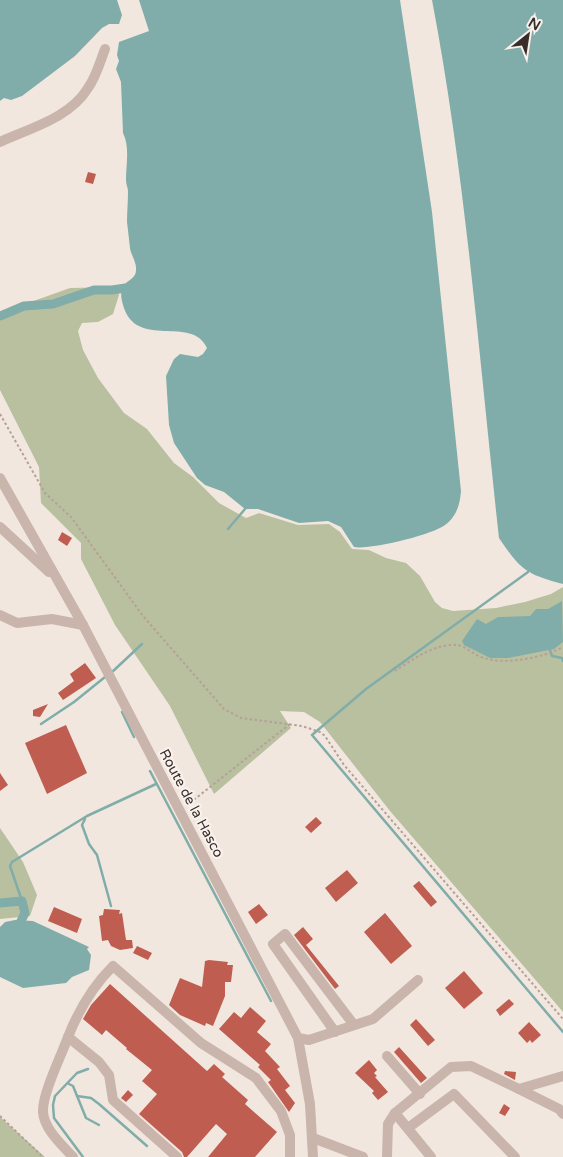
<svg xmlns="http://www.w3.org/2000/svg" width="563" height="1157" viewBox="0 0 563 1157" font-family="'Varela Round',sans-serif">
<style>
.green{fill:#b9c0a0}
.water{fill:#80ada9}
.lines{fill:none;stroke-linecap:round;stroke-linejoin:round}
.stream{stroke:#80ada9;stroke-width:2.5}
.canal{stroke:#80ada9;stroke-width:9}
.building{fill:#bf5d50}
.path{stroke:#b59f96;stroke-width:2;stroke-dasharray:2.5 2.5;stroke-linecap:butt}
.minor{stroke:#c9b5ac;stroke-width:10}
.labels{text-anchor:middle;stroke-width:4.5;stroke-linejoin:round;paint-order:stroke}
.street-label{font-size:14px;fill:#382d2a;stroke:#f9f1ec}
</style>
<rect width="100%" height="100%" fill="#f2e7df"/>
<g class="green">
<path d="M116 287 119 295 113 314 98 322 82 323 78 331 83 350 98 378 124 413 147 429 174 463 193 477 219 503 246 518 259 513 298 525 329 524 340 532 352 549 369 550 386 558 406 563 420 576 435 602 442 608 453 611 496 608 525 602 551 594 563 587V1012L390 811 320 722 304 712 280 711 291 728 214 794 170 706 115 625 81 559V543L41 503 39 467 0 390V313L70 288Z"/>
<path d="M0 828 23 862 37 895 30 916 0 919Z"/>
<path d="M0 1117 45 1157H0Z"/>
</g>
<g class="water">
<path d="M0 0H117L122 15 119 24H109L102 28 75 56 22 96 11 100 4 98 0 101Z"/>
<path d="M139 0H400L432 212 461 491C460 504 457 516 445 525 432 535 370 550 354 547L341 527 328 521 299 523 258 509H245L224 492 205 485 197 478 174 443 169 425 166 376 174 359 180 354 198 357 203 354 207 348C192 314 136 351 123 305 115 278 136 284 136 270 137 263 131 255 130 248 129 240 128 230 127 222 127 212 128 202 128 191 128 188 126 185 126 180 126 165 130 147 123 133L121 82 116 69 119 61 117 55 119 42 149 31Z"/>
<path d="M432 0H563V584C525 574 521 570 499 538 479 359 466 178 432 0Z"/>
<path d="M562 601 563 642 554 649 508 658H490L464 645 462 641 477 619 486 624 498 617 530 616 536 609H548Z"/>
<path d="M15 920 33 921 89 947 87 949 91 955 89 970 72 977 66 983 23 988 0 977V927L5 922Z"/>
</g>
<g class="lines">
<g class="stream">
<path d="M228 529 245 509"/>
<path d="M528 572 366 689 312 735 563 1032"/>
<path d="M550 650 552 656 562 658 563 661"/>
<path d="M111 673 142 644"/>
<path d="M122 712 134 737"/>
<path d="M41 724 74 702 105 677"/>
<path d="M150 771 271 1001"/>
<path d="M85 819 82 825 89 844 97 855 111 906"/>
<path d="M22 901 10 866 12 862 87 816 156 784"/>
<path d="M69 1084 73 1086 86 1118 99 1125"/>
<path d="M77 1096 91 1098 99 1104 147 1146"/>
<path d="M83 1157 54 1118 53 1105 55 1096 77 1073 88 1069"/>
</g>
<g class="canal">
<path d="M0 316 24 306 53 304 94 290H112L132 287"/>
<path d="M0 903 22 901 25 913 21 921"/>
</g>
</g>
<g class="building">
<path d="M88 172 96 174 93 184 85 182Z"/>
<path d="M62 532 72 538 67 546 58 540Z"/>
<path d="M85 663 96 678 63 700 58 693 74 681 70 674Z"/>
<path d="M48 704 40 717 33 716V710Z"/>
<path d="M66 725 87 773 47 794 25 743Z"/>
<path d="M0 773 8 785 0 791Z"/>
<path d="M316 817 322 823 311 833 305 827Z"/>
<path d="M347 870 358 883 336 902 325 888Z"/>
<path d="M419 881 437 902 431 907 413 886Z"/>
<path d="M259 904 268 915 256 924 248 912Z"/>
<path d="M54 907 82 919 77 933 48 921Z"/>
<path d="M104 909 120 910 119 914 122 913 126 940H132L133 948 120 950 111 946 108 940 102 941 99 916 103 915Z"/>
<path d="M385 913 412 946 391 964 364 932Z"/>
<path d="M303 927 313 939 306 945 339 986 335 989 294 935Z"/>
<path d="M137 946 152 953 148 960 133 953Z"/>
<path d="M209 960 228 962 227 965H233L231 982H225V996L213 1026 206 1023 205 1026 180 1015 169 1005 180 978 202 987 205 961Z"/>
<path d="M464 971 483 993 464 1009 445 988Z"/>
<path d="M110 984 207 1071 214 1064 225 1074 222 1077 248 1100 245 1104 277 1132 255 1157H208L227 1134 216 1124 187 1157H184L182 1152 139 1114 157 1094 142 1081 152 1070 126 1049 127 1048 106 1030 102 1035 83 1019 91 1005Z"/>
<path d="M509 999 514 1004 500 1016 496 1010Z"/>
<path d="M250 1007 266 1021 257 1032 271 1044 265 1051 280 1067 277 1069 290 1086 285 1090 295 1103 289 1112 268 1082 271 1080 258 1067 260 1065 219 1029 234 1012 241 1018Z"/>
<path d="M416 1019 435 1040 428 1046 410 1025Z"/>
<path d="M529 1022 541 1035 532 1043 530 1040 527 1043 518 1033Z"/>
<path d="M399 1047 427 1078 421 1083 394 1052Z"/>
<path d="M369 1060 377 1070 374 1073 377 1076 375 1077 388 1092 378 1100 372 1093 374 1091 355 1073Z"/>
<path d="M505 1071 516 1072 515 1080 504 1074Z"/>
<path d="M128 1090 133 1095 126 1102 121 1098Z"/>
<path d="M504 1104 510 1108 505 1116 499 1113Z"/>
</g>
<g class="lines">
<g class="path">
<path d="M0 414 45 493 71 517 143 616 224 709 241 718 302 726 320 732 325 736 344 765 563 1019"/>
<path d="M395 671C412 660 435 643 457 645 466 646 475 656 484 658 507 665 542 658 563 647"/>
<path d="M186 806 290 724"/>
<path d="M0 1116 43 1157"/>
</g>
<g class="minor">
<path d="M0 142C30 128 70 118 88 88 96 77 100 62 105 49"/>
<path d="M0 478 83 625 298 1038 310 1104 313 1157"/>
<path d="M0 527 49 572"/>
<path d="M0 615 17 623 52 619 83 625"/>
<path d="M335 1032 273 944 285 934 354 1025"/>
<path d="M68 1037C62 1054 42 1094 43 1112 44 1129 62 1145 73 1157"/>
<path d="M298 1038 309 1040 373 1019 418 980"/>
<path d="M387 1056 420 1094"/>
<path d="M519 1089 559 1109 563 1114"/>
<path d="M395 1113 431 1157"/>
<path d="M408 1128 454 1094 515 1157"/>
<path d="M313 1138 363 1157"/>
<path d="M177 1157 113 1100 109 1075 99 1062 68 1037C79 1009 92 987 113 966L201 1043 256 1078 281 1111 290 1135V1157"/>
<path d="M387 1157 388 1124 395 1113 451 1067 471 1066 519 1089 563 1076"/>
</g>
</g>
<g class="labels">
<g class="street-label">
<text transform="translate(192 803) rotate(62)" y="5">Route de la Hasco</text>
</g>
</g>
<g transform="translate(528 35) rotate(30)" stroke="#f9f1ec" stroke-width="4" paint-order="stroke">
<path d="M0-4L9 19L0 12L-9 19Z" fill="#382d2a"/>
<text y="-8" font-size="14" font-weight="bold" text-anchor="middle" fill="#382d2a">N</text>
</g>
</svg>
